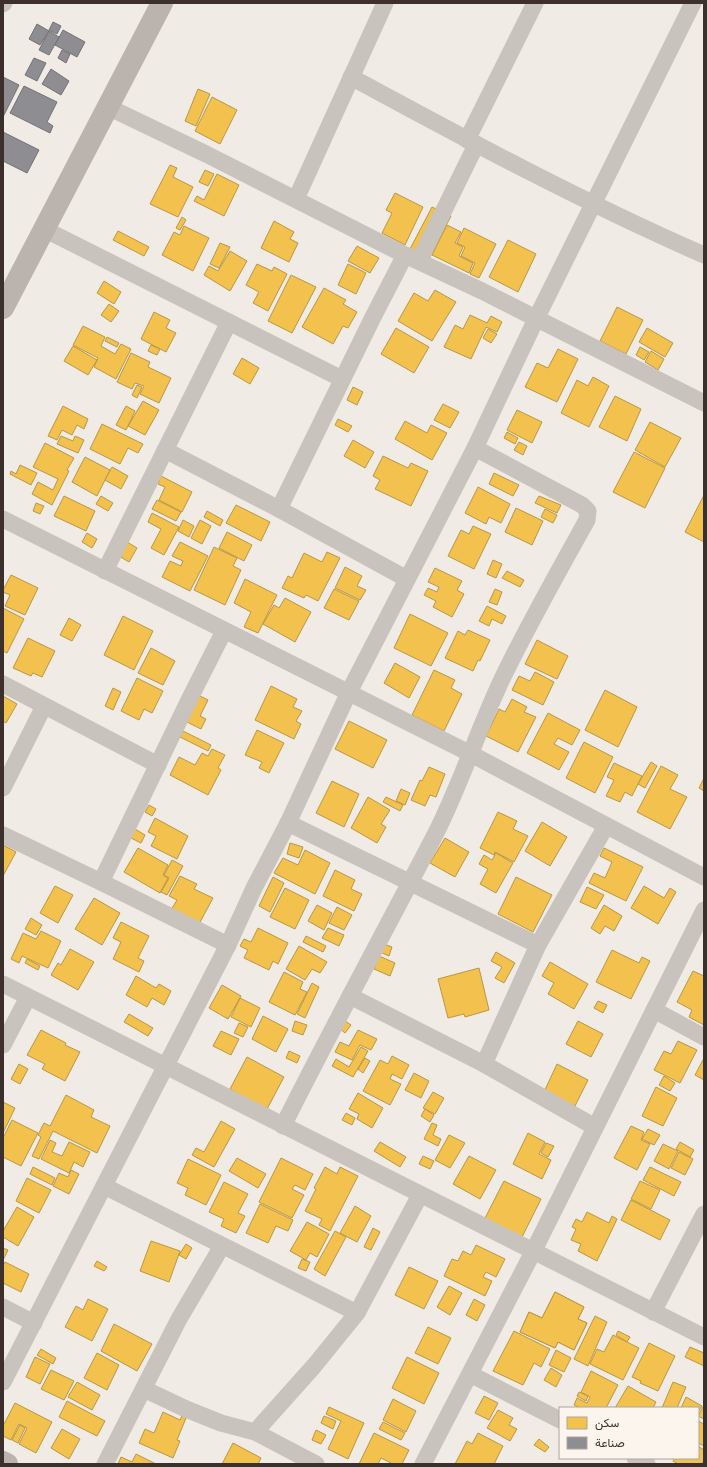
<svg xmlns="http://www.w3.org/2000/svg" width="707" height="1467" viewBox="0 0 707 1467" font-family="'Titillium Web',Vazirmatn,sans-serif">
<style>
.homes{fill:#f2c14e;stroke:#bb9644}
.industry{fill:#8d8d92;stroke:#747173}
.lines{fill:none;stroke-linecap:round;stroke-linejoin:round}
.street{stroke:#c9c3be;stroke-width:17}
.secondary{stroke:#bab3ae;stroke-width:22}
</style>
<rect width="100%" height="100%" fill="#f0ebe5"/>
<g class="homes">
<path d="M198 89 210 94 196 126 185 121Z"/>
<path d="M212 97 237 110 220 144 195 131Z"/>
<path d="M170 165 177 168 173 177 193 187 178 217 150 204Z"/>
<path d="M205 170 214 174 208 186 199 182Z"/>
<path d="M217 174 239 185 224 216 194 201 197 196 204 200Z"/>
<path d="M395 193 423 207 405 245 382 233 392 213 386 210Z"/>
<path d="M432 207 451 216 429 259 410 249Z"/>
<path d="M182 217 186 220 180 230 176 228Z"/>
<path d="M274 221 294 232 290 239 298 243 289 262 261 248Z"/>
<path d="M447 225 461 232 455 243 463 247 459 256 473 263 469 273 432 255Z"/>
<path d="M184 226 209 238 193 271 162 255 174 232 180 235Z"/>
<path d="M464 228 496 244 479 278 470 274 475 263 461 256 465 247 457 243Z"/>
<path d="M118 231 149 247 144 256 113 240Z"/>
<path d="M508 240 536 254 518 292 489 277Z"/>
<path d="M220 243 230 247 219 268 210 264Z"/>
<path d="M357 246 379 258 370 273 348 261Z"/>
<path d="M230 251 247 261 230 291 204 275 209 266 218 271Z"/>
<path d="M257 264 272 271 274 267 287 274 268 311 253 303 259 292 246 285Z"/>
<path d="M348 264 366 273 356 294 338 285Z"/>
<path d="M291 275 316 287 292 333 268 321Z"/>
<path d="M104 281 121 292 114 304 97 293Z"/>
<path d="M324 288 346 300 343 304 357 312 348 328 343 326 333 344 302 327Z"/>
<path d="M435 290 456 302 432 341 398 321 414 293 428 301Z"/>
<path d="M109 304 119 311 111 322 101 315Z"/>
<path d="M617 307 643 320 626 354 600 341Z"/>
<path d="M154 312 170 320 166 328 176 333 166 352 141 339Z"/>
<path d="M470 315 487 323 491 316 502 322 497 332 486 327 471 359 444 347 455 325 463 329Z"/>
<path d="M83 326 105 337 101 346 115 354 121 344 131 349 116 379 94 367 98 358 73 345Z"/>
<path d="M396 328 429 347 414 373 381 354Z"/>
<path d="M647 328 673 343 665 357 639 342Z"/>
<path d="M488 329 497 334 491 343 483 338Z"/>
<path d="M107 337 119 343 117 347 105 341Z"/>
<path d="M151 345 160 349 157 355 148 351Z"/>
<path d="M73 346 97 360 88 375 64 361Z"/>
<path d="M640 347 649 352 644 360 636 355Z"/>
<path d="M558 349 578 359 557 402 525 387 537 363 548 368Z"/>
<path d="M651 351 664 359 658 370 645 362Z"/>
<path d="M131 353 150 362 148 367 171 378 159 403 140 394 144 386 135 383 132 389 117 382Z"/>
<path d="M242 358 259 368 250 384 233 374Z"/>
<path d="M593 377 609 386 589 427 561 413 577 380 588 386Z"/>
<path d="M137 385 142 387 137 398 132 395Z"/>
<path d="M353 387 363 392 357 405 347 400Z"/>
<path d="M615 396 641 409 627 441 599 427Z"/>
<path d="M143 401 159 410 145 435 128 426Z"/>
<path d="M443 404 459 412 450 428 434 420Z"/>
<path d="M63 406 88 419 84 429 77 425 72 435 62 430 57 440 48 436Z"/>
<path d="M126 406 135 411 126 430 116 425Z"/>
<path d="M517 410 542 422 532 443 507 430Z"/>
<path d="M338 419 352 426 348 432 335 425Z"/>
<path d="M405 421 427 433 431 425 447 433 432 460 395 439Z"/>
<path d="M650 422 681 438 665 467 635 450Z"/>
<path d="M102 424 143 444 138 453 128 448 120 464 90 449Z"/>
<path d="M507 432 518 438 515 444 504 438Z"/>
<path d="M61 436 73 441 75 436 84 440 78 453 57 444Z"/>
<path d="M353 440 374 452 365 468 344 456Z"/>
<path d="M519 442 527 446 523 455 514 450Z"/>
<path d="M45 443 74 458 67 470 69 471 52 505 32 494 38 482 53 490 58 479 33 467Z"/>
<path d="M634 452 665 468 645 508 613 492Z"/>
<path d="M383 456 408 468 411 463 428 471 411 506 375 489 380 480 373 476Z"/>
<path d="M85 457 110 470 97 496 72 482Z"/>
<path d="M20 465 37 473 31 485 10 474 11 471 16 474Z"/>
<path d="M112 467 128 476 121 489 105 480Z"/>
<path d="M494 473 519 485 513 496 489 484Z"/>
<path d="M161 476 192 492 182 512 159 500 165 487 158 484Z"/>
<path d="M478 487 510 504 501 523 489 517 486 524 465 513Z"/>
<path d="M704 495V542L685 532Z"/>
<path d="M64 496 95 511 86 531 54 516Z"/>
<path d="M101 496 113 503 108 511 96 504Z"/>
<path d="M539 496 561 505 557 513 535 503Z"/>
<path d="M157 500 181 512 176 521 152 509Z"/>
<path d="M36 503 44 506 40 514 33 511Z"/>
<path d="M236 505 270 522 261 541 226 523Z"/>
<path d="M516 508 543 521 532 545 505 532Z"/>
<path d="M545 509 557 515 553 523 541 517Z"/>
<path d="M207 511 223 520 220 526 204 517Z"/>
<path d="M152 513 179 527 164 555 151 548 161 529 148 522Z"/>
<path d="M183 520 194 526 189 537 178 531Z"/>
<path d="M200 520 211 526 202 544 191 538Z"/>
<path d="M473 526 491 534 474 569 448 556 461 530 469 534Z"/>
<path d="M227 532 252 545 244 561 219 548Z"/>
<path d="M87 533 97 539 92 548 82 542Z"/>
<path d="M127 542 137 548 129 562 119 556Z"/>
<path d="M180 542 208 556 190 591 162 577 170 561 181 566 183 561 172 556Z"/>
<path d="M214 547 237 558 233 566 241 570 225 605 194 590Z"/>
<path d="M327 552 340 558 318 601 306 595 304 598 282 588 288 576 292 578 304 553 322 562Z"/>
<path d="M493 560 502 564 496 578 487 574Z"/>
<path d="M345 567 362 576 357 586 366 590 360 600 335 588Z"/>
<path d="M435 568 462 581 457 590 464 594 452 617 433 607 436 601 424 595 428 588 437 592 439 587 428 582Z"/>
<path d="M507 571 524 580 520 587 502 578Z"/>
<path d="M11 575 38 588 25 615 5 606 10 595 3 592V590Z"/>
<path d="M245 579 277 595 258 633 244 627 251 612 234 603Z"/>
<path d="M334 589 359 601 349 620 324 608Z"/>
<path d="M495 589 502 592 497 605 489 602Z"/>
<path d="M285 598 311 612 295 642 263 624 274 605 279 608Z"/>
<path d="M487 606 506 616 502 624 492 619 489 626 479 621Z"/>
<path d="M3 608 24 619 7 653 3 651Z"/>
<path d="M410 614 448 633 431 666 394 648Z"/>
<path d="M123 616 153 631 134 670 104 655Z"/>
<path d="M69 618 81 625 72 641 60 635Z"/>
<path d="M468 630 490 640 480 661 478 660 473 671 445 658 458 631 465 635Z"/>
<path d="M28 638 55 651 42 677 33 673 31 676 13 668Z"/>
<path d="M537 640 568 656 557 679 525 664Z"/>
<path d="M151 648 175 661 163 685 138 673Z"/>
<path d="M395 663 420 677 409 698 384 683Z"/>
<path d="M434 670 455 680 451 688 462 694 444 731 412 715Z"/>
<path d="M535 672 554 682 543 705 512 690 519 676 530 681Z"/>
<path d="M137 678 163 691 152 713 144 709 139 720 121 711Z"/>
<path d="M271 686 297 699 293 707 302 711 296 721 301 724 294 739 255 720Z"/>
<path d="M113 688 121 692 113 710 105 706Z"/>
<path d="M605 690 637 707 618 747 585 730Z"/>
<path d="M198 695 208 700 200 716 206 719 201 729 185 721Z"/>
<path d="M3 696 17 704 6 723 3 721Z"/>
<path d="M512 699 527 707 524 712 536 717 518 752 486 736 499 709 505 712Z"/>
<path d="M548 713 580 730 572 745 558 738 554 744 569 752 559 770 527 753Z"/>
<path d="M349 721 387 740 373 768 335 749Z"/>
<path d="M257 730 284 743 269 773 259 768 262 762 245 755Z"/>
<path d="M183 731 211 745 208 751 180 737Z"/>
<path d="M584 742 613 757 595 793 566 778Z"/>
<path d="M212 749 225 755 218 768 221 770 208 795 170 775 179 757 195 765 202 753 208 756Z"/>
<path d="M651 762 657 766 645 788 638 784Z"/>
<path d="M614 763 642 776 632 796 625 792 620 802 606 796 614 780 607 777Z"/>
<path d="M661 766 678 775 670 789 687 797 670 829 637 812Z"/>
<path d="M429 767 445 774 436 797 430 795 425 806 411 800 420 780 422 781Z"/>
<path d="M704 778V791L699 788Z"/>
<path d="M332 781 359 794 344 827 316 813Z"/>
<path d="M401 789 410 793 405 805 396 801Z"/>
<path d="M368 797 390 810 381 824 386 827 377 843 351 828Z"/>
<path d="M386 797 403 805 400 811 383 802Z"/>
<path d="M149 805 156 809 152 816 145 812Z"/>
<path d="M498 812 517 821 513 829 528 836 514 862 495 852 494 855 480 848Z"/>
<path d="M155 818 188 836 177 859 151 846 156 836 148 832Z"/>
<path d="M542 822 567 837 550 866 525 851Z"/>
<path d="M135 829 145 835 141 843 131 838Z"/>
<path d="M445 838 469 852 455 877 430 863Z"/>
<path d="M290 843 303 847 299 858 287 854Z"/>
<path d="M3 845 16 852 3 876Z"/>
<path d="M138 848 168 865 163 875 168 878 160 893 124 872Z"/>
<path d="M604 848 643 867 626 901 589 883 594 873 605 878 612 862 600 856Z"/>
<path d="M305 850 330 863 315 894 274 873 283 858 298 865Z"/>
<path d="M496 853 513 863 496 893 480 884 488 869 479 864 484 855 492 860Z"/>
<path d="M172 860 183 866 167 895 161 892 169 878 164 875Z"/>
<path d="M335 870 355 880 351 889 362 894 354 911 323 896Z"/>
<path d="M180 876 197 884 194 889 213 898 199 924 171 910 177 900 169 896Z"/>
<path d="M273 877 284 883 270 912 259 906Z"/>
<path d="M516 877 552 895 533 932 498 914Z"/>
<path d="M55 886 73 895 58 923 40 913Z"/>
<path d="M644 886 664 898 670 888 676 892 658 924 631 908Z"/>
<path d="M587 887 604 895 596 909 580 902Z"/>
<path d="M285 888 309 900 295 929 270 917Z"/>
<path d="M94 898 120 913 102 945 75 929Z"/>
<path d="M317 905 332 913 324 930 308 921Z"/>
<path d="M604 905 622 916 614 931 605 926 600 934 591 928Z"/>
<path d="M337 907 352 915 344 930 329 923Z"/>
<path d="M31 918 42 925 36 935 25 929Z"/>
<path d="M121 922 149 936 138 958 144 961 139 972 113 959 121 942 113 938Z"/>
<path d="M258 928 288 943 278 964 273 961 269 970 244 958 248 950 240 946 244 939 251 942Z"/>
<path d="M328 928 344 935 339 946 322 938Z"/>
<path d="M41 931 61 941 48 968 22 956 19 963 11 959 23 933 36 939Z"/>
<path d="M306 936 326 946 323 952 303 942Z"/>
<path d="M384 944 392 947 389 956 380 952Z"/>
<path d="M299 946 327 962 320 973 312 969 305 980 286 969Z"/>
<path d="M70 949 94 962 78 990 51 975 58 963 61 965Z"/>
<path d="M612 950 639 963 642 957 650 961 631 999 596 982Z"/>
<path d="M496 952 515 963 504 983 495 978 502 967 491 961Z"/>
<path d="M379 956 395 963 390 976 374 969Z"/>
<path d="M27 959 40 966 38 970 25 963Z"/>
<path d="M550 962 588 984 574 1009 548 994 554 983 542 976Z"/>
<path d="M479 968 489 1010 465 1017 464 1014 448 1018 438 979Z"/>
<path d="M693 971 704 976V1025L689 1017 692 1010 677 1002Z"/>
<path d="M284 972 303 982 300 989 307 992 295 1015 269 1002Z"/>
<path d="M136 976 156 988 159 984 171 991 164 1005 152 998 147 1007 126 995Z"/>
<path d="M312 983 319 987 305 1018 297 1014Z"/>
<path d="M222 985 241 996 228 1019 209 1008Z"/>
<path d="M240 998 260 1008 251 1027 231 1017Z"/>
<path d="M598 1001 607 1005 603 1013 594 1008Z"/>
<path d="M129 1014 153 1028 148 1036 124 1022Z"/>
<path d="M263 1016 288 1029 276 1052 252 1039Z"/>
<path d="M295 1021 307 1025 303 1035 292 1031Z"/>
<path d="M345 1021 351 1025 345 1033 339 1028Z"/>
<path d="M578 1021 603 1034 591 1057 566 1044Z"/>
<path d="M239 1023 248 1027 243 1037 234 1033Z"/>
<path d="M41 1030 66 1043 65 1045 80 1052 65 1081 42 1069 45 1064 27 1055Z"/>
<path d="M358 1030 377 1039 371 1050 360 1045 352 1060 335 1052 340 1042 349 1046Z"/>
<path d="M221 1031 239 1039 231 1055 213 1046Z"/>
<path d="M678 1041 697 1050 680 1083 654 1070 664 1051 671 1054Z"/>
<path d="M361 1047 368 1051 353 1077 332 1066 336 1059 349 1067Z"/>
<path d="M289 1051 300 1056 297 1063 286 1058Z"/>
<path d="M392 1056 409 1065 402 1079 392 1074 390 1079 401 1084 390 1105 363 1091 380 1060 388 1064Z"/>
<path d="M247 1057 284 1077 266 1111 230 1089Z"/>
<path d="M365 1058 370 1061 363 1073 358 1069Z"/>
<path d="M704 1058V1080L695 1075Z"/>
<path d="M19 1064 28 1069 20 1084 11 1079Z"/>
<path d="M557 1064 588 1080 575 1106 543 1094Z"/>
<path d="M414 1073 429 1081 421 1098 405 1090Z"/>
<path d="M664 1076 675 1083 670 1091 659 1085Z"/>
<path d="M656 1087 677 1098 663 1126 642 1116Z"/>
<path d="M433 1092 444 1098 435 1114 423 1108Z"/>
<path d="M358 1093 383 1108 372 1128 357 1119 359 1114 349 1109Z"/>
<path d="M66 1095 94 1110 91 1117 110 1126 97 1153 53 1131 39 1159 32 1156 41 1137 38 1135 44 1123 50 1126Z"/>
<path d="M3 1102 15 1108 3 1133Z"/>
<path d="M425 1109 434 1115 430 1122 421 1116Z"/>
<path d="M346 1113 355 1118 352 1125 342 1120Z"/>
<path d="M12 1120 38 1133 21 1166 3 1157V1138Z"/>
<path d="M221 1121 235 1129 214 1167 192 1155 196 1148 204 1152Z"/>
<path d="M432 1123 437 1125 433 1135 441 1139 438 1146 424 1139Z"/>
<path d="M631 1126 644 1132 641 1140 650 1144 637 1170 614 1158Z"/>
<path d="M648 1129 660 1135 654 1145 642 1139Z"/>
<path d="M528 1133 545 1142 539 1154 551 1160 542 1179 513 1164Z"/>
<path d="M449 1135 465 1143 450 1168 435 1160Z"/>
<path d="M50 1140 56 1143 52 1152 62 1156 69 1142 90 1152 83 1167 74 1162 69 1173 41 1159Z"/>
<path d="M380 1142 406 1157 400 1167 374 1151Z"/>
<path d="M680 1142 694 1150 690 1157 676 1149Z"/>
<path d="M546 1143 554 1146 548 1157 541 1153Z"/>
<path d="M663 1144 678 1151 669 1169 654 1161Z"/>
<path d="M679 1152 693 1159 685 1175 671 1168Z"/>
<path d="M423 1156 434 1161 430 1169 419 1164Z"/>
<path d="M469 1156 496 1170 480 1199 453 1184Z"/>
<path d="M237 1158 266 1174 258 1188 229 1171Z"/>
<path d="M281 1158 313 1174 305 1190 295 1185 292 1189 304 1195 292 1218 259 1202Z"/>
<path d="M188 1159 221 1175 206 1205 185 1195 188 1188 177 1183Z"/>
<path d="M33 1167 55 1178 52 1185 30 1174Z"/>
<path d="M325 1167 337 1174 340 1167 358 1176 330 1231 319 1225 322 1219 305 1211 316 1189 314 1188Z"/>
<path d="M650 1167 681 1182 674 1196 643 1180Z"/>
<path d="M71 1170 79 1174 69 1194 53 1186 59 1173 68 1177Z"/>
<path d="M27 1178 51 1190 39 1213 16 1201Z"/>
<path d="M504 1181 541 1199 519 1243 482 1224Z"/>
<path d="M640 1181 660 1190 651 1209 631 1199Z"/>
<path d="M224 1182 248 1194 238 1213 245 1216 236 1233 221 1226 224 1219 209 1212Z"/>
<path d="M631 1200 670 1220 660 1240 621 1220Z"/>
<path d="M260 1204 293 1220 288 1231 276 1226 268 1243 246 1233Z"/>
<path d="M355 1206 371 1216 357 1242 340 1233Z"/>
<path d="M17 1207 34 1217 18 1246 3 1237V1231Z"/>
<path d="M587 1212 609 1223 612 1216 617 1219 597 1261 578 1251 581 1244 571 1240 576 1229 572 1227 576 1219 582 1222Z"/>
<path d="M307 1222 329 1234 317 1257 310 1253 306 1260 290 1251Z"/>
<path d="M373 1228 380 1232 371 1250 364 1247Z"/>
<path d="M335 1231 346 1237 325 1276 314 1269Z"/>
<path d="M151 1241 180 1251 169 1282 140 1271Z"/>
<path d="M186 1244 192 1248 186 1259 179 1255Z"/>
<path d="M476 1245 505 1259 496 1277 486 1272 483 1277 492 1281 485 1296 444 1276 452 1259 458 1261 463 1251 471 1255Z"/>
<path d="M3 1248 8 1250 3 1260Z"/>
<path d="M302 1259 310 1262 306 1271 298 1268Z"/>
<path d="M97 1261 107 1267 104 1271 94 1266Z"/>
<path d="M5 1262 29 1274 21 1292 3 1283V1266Z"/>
<path d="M409 1267 438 1281 424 1309 395 1295Z"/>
<path d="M449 1286 462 1293 450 1315 437 1307Z"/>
<path d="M555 1292 584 1307 578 1319 587 1323 574 1350 558 1342 555 1348 520 1332 529 1312 542 1318Z"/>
<path d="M555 1292 584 1307 578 1319 587 1323 574 1350 558 1342 555 1348 520 1332 529 1312 542 1318Z"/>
<path d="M88 1299 108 1309 92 1341 65 1327 76 1306 83 1310Z"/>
<path d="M474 1299 485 1305 477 1321 466 1315Z"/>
<path d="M595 1316 607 1322 588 1366 574 1359Z"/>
<path d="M114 1324 152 1344 137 1371 101 1351Z"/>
<path d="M428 1327 451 1338 438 1364 415 1353Z"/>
<path d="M514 1331 550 1349 541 1367 534 1363 523 1385 493 1371Z"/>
<path d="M618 1331 630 1337 627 1342 616 1335Z"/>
<path d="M613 1335 639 1348 623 1380 590 1364 597 1349 604 1352Z"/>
<path d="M649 1343 675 1356 658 1391 640 1383 641 1381 632 1377Z"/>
<path d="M690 1347 704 1353V1366L685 1357Z"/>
<path d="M41 1349 56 1358 53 1364 37 1355Z"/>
<path d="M556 1350 571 1358 564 1372 549 1365Z"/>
<path d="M97 1353 119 1365 107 1390 84 1378Z"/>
<path d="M35 1357 50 1364 40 1384 26 1377Z"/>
<path d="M407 1357 439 1373 424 1404 392 1388Z"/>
<path d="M551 1368 562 1375 556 1387 544 1380Z"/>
<path d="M51 1370 74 1381 64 1400 41 1389Z"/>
<path d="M591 1371 618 1385 606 1408H580L574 1405 577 1398 587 1403 590 1397 581 1392Z"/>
<path d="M77 1382 100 1395 92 1410 68 1397Z"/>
<path d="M673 1382 686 1387 677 1408H662Z"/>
<path d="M628 1386 656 1402 653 1408H615Z"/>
<path d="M579 1392 588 1396 586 1401 577 1396Z"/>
<path d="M484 1396 498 1403 489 1420 475 1413Z"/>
<path d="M686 1397 702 1406 698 1412V1408H681Z"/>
<path d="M393 1399 416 1411 406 1432 383 1420Z"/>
<path d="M67 1401 105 1421 97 1436 59 1417Z"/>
<path d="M15 1403 52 1422 36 1453 19 1444 27 1428 19 1424 11 1440 3 1436V1426Z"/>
<path d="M704 1405V1419L698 1416Z"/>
<path d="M329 1407 364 1423 348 1459 328 1449 341 1421 326 1414Z"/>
<path d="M498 1410 513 1418 509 1425 517 1429 510 1441 487 1428Z"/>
<path d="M184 1411 188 1413 177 1440 180 1441 173 1458 139 1443 145 1429 154 1433 163 1412 180 1420Z"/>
<path d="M324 1416 336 1421 333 1429 321 1423Z"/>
<path d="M698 1421 704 1424V1446L698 1443Z"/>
<path d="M383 1422 405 1433 401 1440 379 1429Z"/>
<path d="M20 1425 25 1428 18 1443 12 1440Z"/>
<path d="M62 1429 80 1439 69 1459 51 1448Z"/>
<path d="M316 1430 326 1435 321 1444 312 1440Z"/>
<path d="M374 1433 409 1450 402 1464H393L381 1458 378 1464H359Z"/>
<path d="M478 1433 503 1446 494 1464H455L467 1441 472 1444Z"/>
<path d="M539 1439 549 1447 545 1452 534 1445Z"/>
<path d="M233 1443 261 1458 258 1464H222Z"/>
<path d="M698 1446 704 1450V1460L702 1464H678L673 1461 675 1458H698Z"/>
<path d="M136 1454 156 1464H118L121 1457 132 1462Z"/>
</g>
<g class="industry">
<path d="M53 22 61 26 57 34 49 30Z"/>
<path d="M37 24 49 31 40 45 29 39Z"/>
<path d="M63 30 85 42 77 57 55 45Z"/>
<path d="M49 31 59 37 49 55 39 50Z"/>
<path d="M62 50 70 54 66 63 58 58Z"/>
<path d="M34 58 46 63 37 81 25 75Z"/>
<path d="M51 69 69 81 61 95 42 84Z"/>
<path d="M3 77 19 85 3 117Z"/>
<path d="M24 86 57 102 47 122 53 126 50 133 10 113Z"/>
<path d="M3 132 39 150 27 173 3 161Z"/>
</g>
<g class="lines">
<g class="street">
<path d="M3 4 4 3"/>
<path d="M351 77C467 140 583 202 704 255"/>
<path d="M108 107 206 154 405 255 482 291 704 403"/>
<path d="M467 140 535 3"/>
<path d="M296 199 385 3"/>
<path d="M44 229 342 379"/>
<path d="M419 261 476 145"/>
<path d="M165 450 279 509 407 579"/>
<path d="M279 509 372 319 405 255"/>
<path d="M3 519 471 754 704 877"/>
<path d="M105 571 229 322"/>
<path d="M3 684 158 765"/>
<path d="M3 788 44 706"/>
<path d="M288 823 538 945"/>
<path d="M3 835 101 882 228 945"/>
<path d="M101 882 190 698 224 631"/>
<path d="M3 984 704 1337"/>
<path d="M350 996 484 1064 595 1127"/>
<path d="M654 1010 704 1037"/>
<path d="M3 1045 28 997"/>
<path d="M484 1064 538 945 606 826"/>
<path d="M283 1126C332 1028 385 931 436 833 461 783 478 730 502 679 528 625 558 572 587 520L588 511 582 505 475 448"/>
<path d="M104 1186 357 1313"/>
<path d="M3 1307 34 1323"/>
<path d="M653 1312 704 1214"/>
<path d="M470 1374 560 1420"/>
<path d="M3 1382 228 945 254 888 288 823 349 692 475 448 536 319 693 3"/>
<path d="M144 1389 186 1409 221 1423 255 1432 316 1464"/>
<path d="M255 1432 314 1366 357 1313 420 1195"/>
<path d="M635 1458 647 1464"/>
<path d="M105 1464 179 1319 222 1246"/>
<path d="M423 1464 533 1252 704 910"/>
</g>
<g class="secondary">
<path d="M3 308 162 3"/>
<path d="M3 1462 7 1464"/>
</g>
</g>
<rect width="707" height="1467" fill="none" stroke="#3b302b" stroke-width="8"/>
<rect x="559" y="1407" width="140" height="52" fill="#fbf5ee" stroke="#aea6a0"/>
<rect x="567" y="1417" width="20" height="12" fill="#f2c14e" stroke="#aea6a0"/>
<text x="595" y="1427" font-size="12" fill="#3b302b">سكن</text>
<rect x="567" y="1437" width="20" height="12" fill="#8d8d92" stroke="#aea6a0"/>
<text x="595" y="1447" font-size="12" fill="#3b302b">صناعة</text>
</svg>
